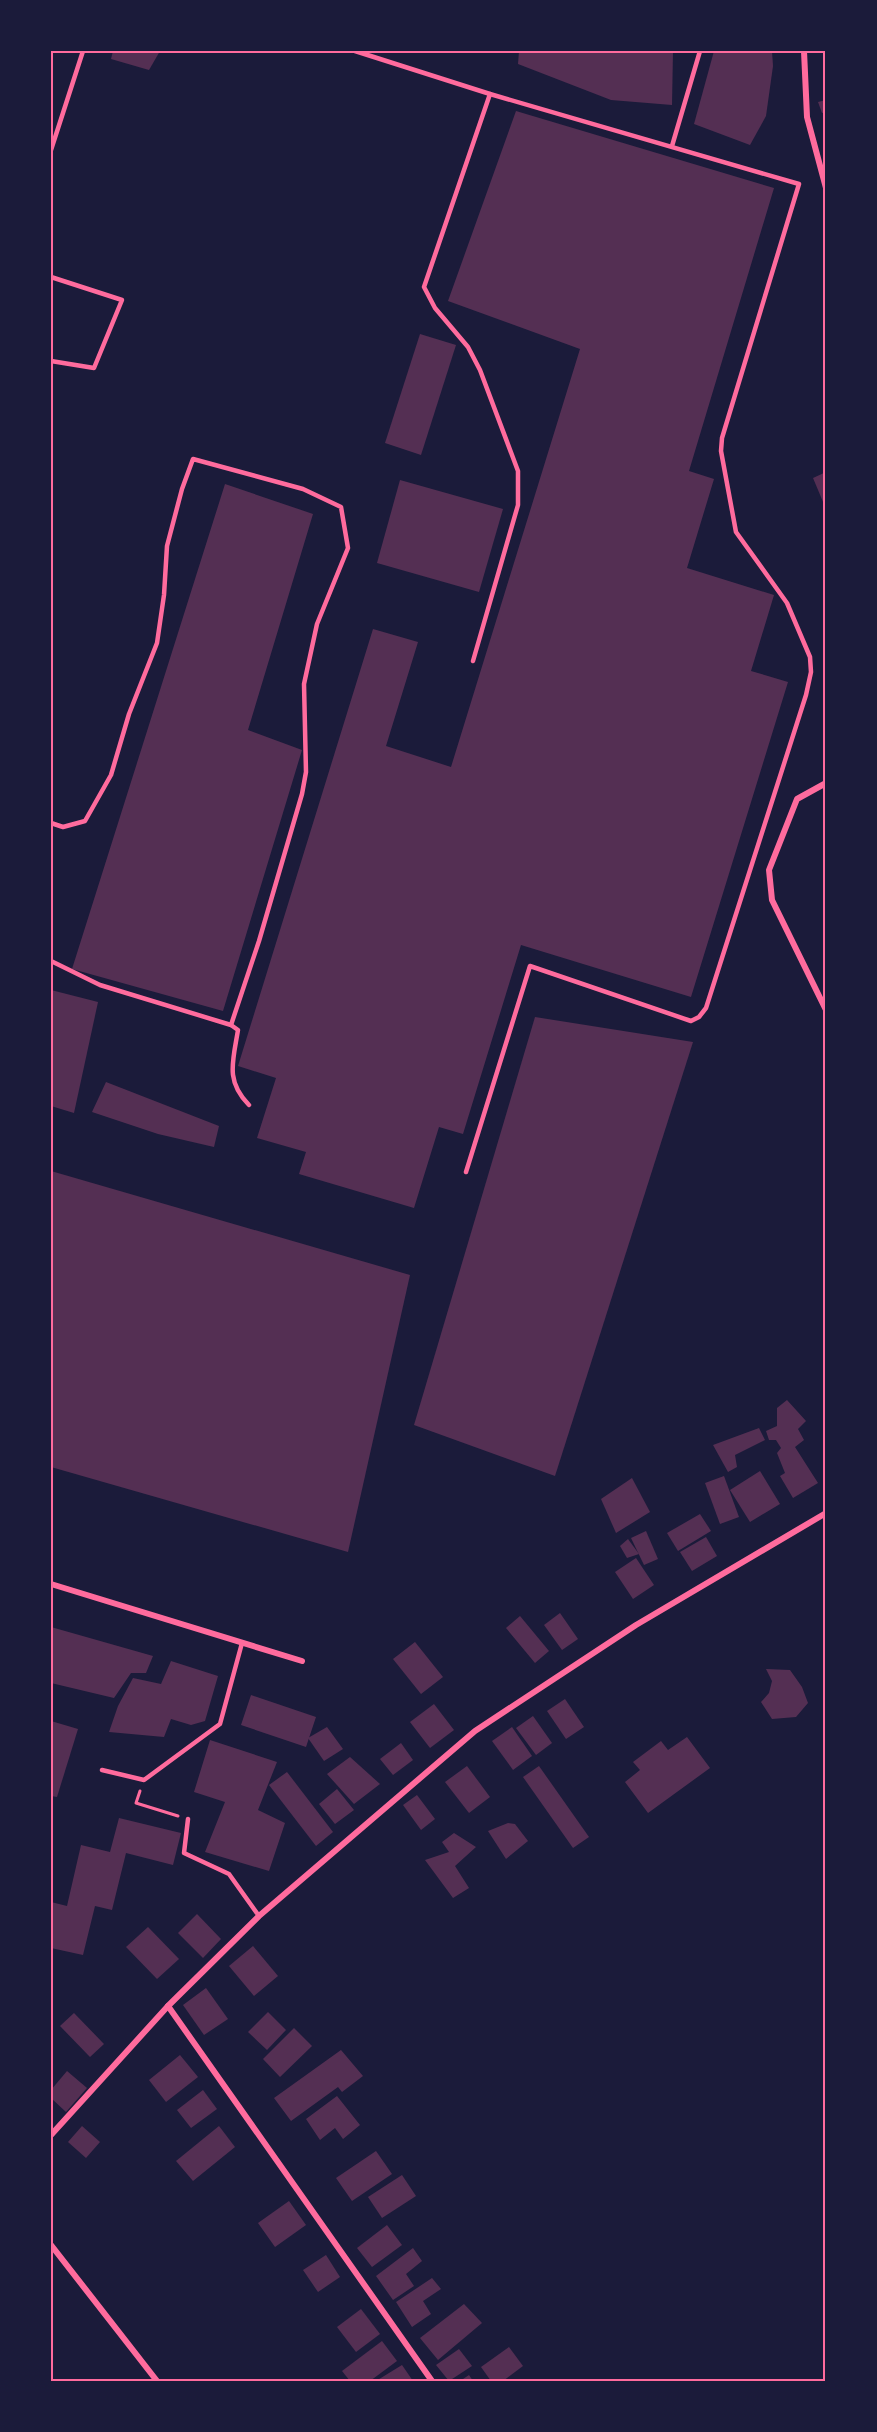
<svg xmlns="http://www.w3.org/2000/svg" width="877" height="2432" viewBox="0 0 877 2432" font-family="'DejaVu Sans',sans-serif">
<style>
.building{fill:#542f53}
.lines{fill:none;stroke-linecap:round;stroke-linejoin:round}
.path{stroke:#ff6b9d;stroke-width:3}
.service{stroke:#ff6b9d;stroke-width:4.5}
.minor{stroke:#ff6b9d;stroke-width:6}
.neatline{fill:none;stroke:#ff6b9d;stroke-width:2}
</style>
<rect width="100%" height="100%" fill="#1b1b3a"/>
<g class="building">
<path d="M113 51H160L149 70 111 59Z"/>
<path d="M519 51H673L672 105 611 100 518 64Z"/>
<path d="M714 51H772L773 66 766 116 750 145 694 124Z"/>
<path d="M826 100V112L822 113 818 102Z"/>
<path d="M516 111 774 188 689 471 714 479 687 568 774 595 751 671 788 682 691 997 521 945 463 1134 439 1127 414 1208 299 1174 306 1152 257 1138 276 1078 238 1066 373 629 418 642 386 746 451 767 580 349 448 301Z"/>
<path d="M420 334 456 345 421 455 385 443Z"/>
<path d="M826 472V509L813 478Z"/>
<path d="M400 480 503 509 479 592 377 563Z"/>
<path d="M225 484 313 514 248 730 302 750 223 1011 72 969Z"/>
<path d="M51 990 98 1002 74 1113 51 1106Z"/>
<path d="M535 1017 693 1042 555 1476 414 1425Z"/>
<path d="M106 1082 219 1126 214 1147 158 1134 92 1112Z"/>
<path d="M51 1171 410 1275 348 1552 51 1467Z"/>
<path d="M787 1400 806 1421 798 1429 804 1440 795 1447 818 1483 793 1498 780 1476 785 1473 777 1453 781 1448 776 1440H769L766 1431 777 1426V1408Z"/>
<path d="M759 1428 765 1440 735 1455 737 1467 728 1472 713 1445Z"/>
<path d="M760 1471 780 1504 750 1522 730 1490Z"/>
<path d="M724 1476 739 1517 720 1524 705 1483Z"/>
<path d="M632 1478 650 1512 616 1533 601 1499Z"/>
<path d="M700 1514 711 1531 678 1551 667 1533Z"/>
<path d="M646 1531 658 1559 644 1565 631 1538Z"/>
<path d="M706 1537 717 1556 692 1571 680 1552Z"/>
<path d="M628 1539 639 1554 627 1558 620 1546Z"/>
<path d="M636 1558 654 1585 633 1599 615 1572Z"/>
<path d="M560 1613 578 1639 562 1650 544 1625Z"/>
<path d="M520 1616 549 1651 535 1663 506 1628Z"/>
<path d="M51 1627 153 1656 146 1673H131L114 1698 51 1683Z"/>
<path d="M415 1642 443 1677 421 1694 393 1659Z"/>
<path d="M171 1661 218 1676 205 1721 191 1725 171 1719 164 1737 109 1732 118 1706 133 1678 161 1684Z"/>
<path d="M766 1669 790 1670 802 1687 808 1703 796 1717 772 1719 761 1702 769 1693 772 1681Z"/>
<path d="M251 1695 316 1717 306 1747 241 1725Z"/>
<path d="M565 1699 584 1727 566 1739 547 1711Z"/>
<path d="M434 1704 454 1730 430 1748 410 1722Z"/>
<path d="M533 1716 552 1743 536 1755 516 1728Z"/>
<path d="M51 1721 78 1729 57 1797 51 1796Z"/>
<path d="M327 1727 343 1749 324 1761 308 1738Z"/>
<path d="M512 1727 532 1756 513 1770 492 1741Z"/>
<path d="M687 1737 710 1768 648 1813 625 1782 640 1770 633 1762 661 1741 668 1750Z"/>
<path d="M210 1740 277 1762 258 1810 285 1823 269 1871 205 1852 225 1802 194 1792Z"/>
<path d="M401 1743 413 1760 393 1775 380 1759Z"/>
<path d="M350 1757 380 1784 354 1804 327 1774Z"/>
<path d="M467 1766 490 1797 469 1813 445 1782Z"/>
<path d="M539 1766 589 1837 573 1848 523 1777Z"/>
<path d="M287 1772 333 1832 316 1846 269 1785Z"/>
<path d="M337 1789 354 1810 335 1824 319 1804Z"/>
<path d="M417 1795 435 1819 421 1830 403 1805Z"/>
<path d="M119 1818 181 1833 173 1865 126 1853 112 1910 95 1906 83 1955 51 1948V1902L67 1906 81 1845 110 1852Z"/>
<path d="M508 1823 515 1824 528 1841 506 1859 488 1831Z"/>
<path d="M454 1833 476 1847 455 1866 469 1888 453 1898 425 1860 449 1852 442 1842Z"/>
<path d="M197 1914 221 1939 203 1958 178 1933Z"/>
<path d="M148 1927 179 1959 157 1979 126 1947Z"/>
<path d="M253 1946 278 1976 254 1996 229 1966Z"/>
<path d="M206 1988 228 2019 204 2035 183 2005Z"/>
<path d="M268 2012 286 2030 267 2050 248 2032Z"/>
<path d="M74 2013 104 2044 90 2057 60 2026Z"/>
<path d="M294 2028 312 2046 280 2077 263 2059Z"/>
<path d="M341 2050 363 2076 342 2092 338 2087 291 2121 274 2098Z"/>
<path d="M180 2055 198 2077 166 2102 149 2080Z"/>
<path d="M67 2071 87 2088 66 2112 51 2098V2090Z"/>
<path d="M203 2090 217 2109 191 2128 177 2110Z"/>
<path d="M337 2096 360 2125 343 2139 335 2128 320 2140 306 2119Z"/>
<path d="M82 2126 100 2142 86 2158 68 2142Z"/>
<path d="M219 2126 235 2147 193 2181 176 2161Z"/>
<path d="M376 2151 392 2174 352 2201 336 2178Z"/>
<path d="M402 2175 416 2196 382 2218 368 2197Z"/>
<path d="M289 2201 306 2225 275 2247 258 2223Z"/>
<path d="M387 2225 402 2245 372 2267 357 2248Z"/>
<path d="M413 2248 422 2261 406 2274 414 2286 393 2300 376 2276Z"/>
<path d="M326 2255 340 2277 318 2292 303 2270Z"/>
<path d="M432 2278 441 2289 423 2301 431 2314 412 2327 396 2302Z"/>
<path d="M464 2304 482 2323 438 2360 420 2338Z"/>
<path d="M361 2309 380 2334 356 2352 337 2327Z"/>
<path d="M382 2341 397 2361 370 2381H350L342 2371Z"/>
<path d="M509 2347 523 2366 503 2381H491L481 2367Z"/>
<path d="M459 2349 472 2366 449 2381 436 2365Z"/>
<path d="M402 2365 413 2381H376Z"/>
<path d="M469 2375 473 2381H460Z"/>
</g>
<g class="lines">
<path class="path" d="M140 1791 136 1803 178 1816"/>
<g class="service">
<path d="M355 51 490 94 799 184 722 438 721 451 736 532 787 603 810 657 811 672 806 695 706 1008 699 1017 691 1021 530 966 466 1172"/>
<path d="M672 146 700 51"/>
<path d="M51 150 83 51"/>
<path d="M51 277 122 300 94 368 51 361"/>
<path d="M473 661 518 505V471L480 370 468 347 435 308 424 287 490 94"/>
<path d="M51 823 63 827 85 821 111 775 129 714 157 643 164 595 167 546 182 489 193 459 303 489 341 507 348 548 317 624 304 684 306 772 302 794 259 941 231 1025 238 1030C233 1061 225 1081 249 1105"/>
<path d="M51 961 100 985 231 1025"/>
<path d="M102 1770 144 1780 220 1724 242 1643"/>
<path d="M188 1819 184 1853 229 1874 259 1916"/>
</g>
<g class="minor">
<path d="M804 51 807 117 826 188"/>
<path d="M826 783 797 799 769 870 772 900 826 1010"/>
<path d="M51 1584 302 1661"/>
<path d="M168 2006 432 2381"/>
<path d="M51 2135 168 2006 259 1916 475 1731 636 1625 826 1513"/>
<path d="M51 2245 157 2381"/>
</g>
</g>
<rect width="877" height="2432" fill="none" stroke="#1b1b3a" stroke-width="105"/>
<rect x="52" y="52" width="772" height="2328" class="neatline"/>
</svg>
